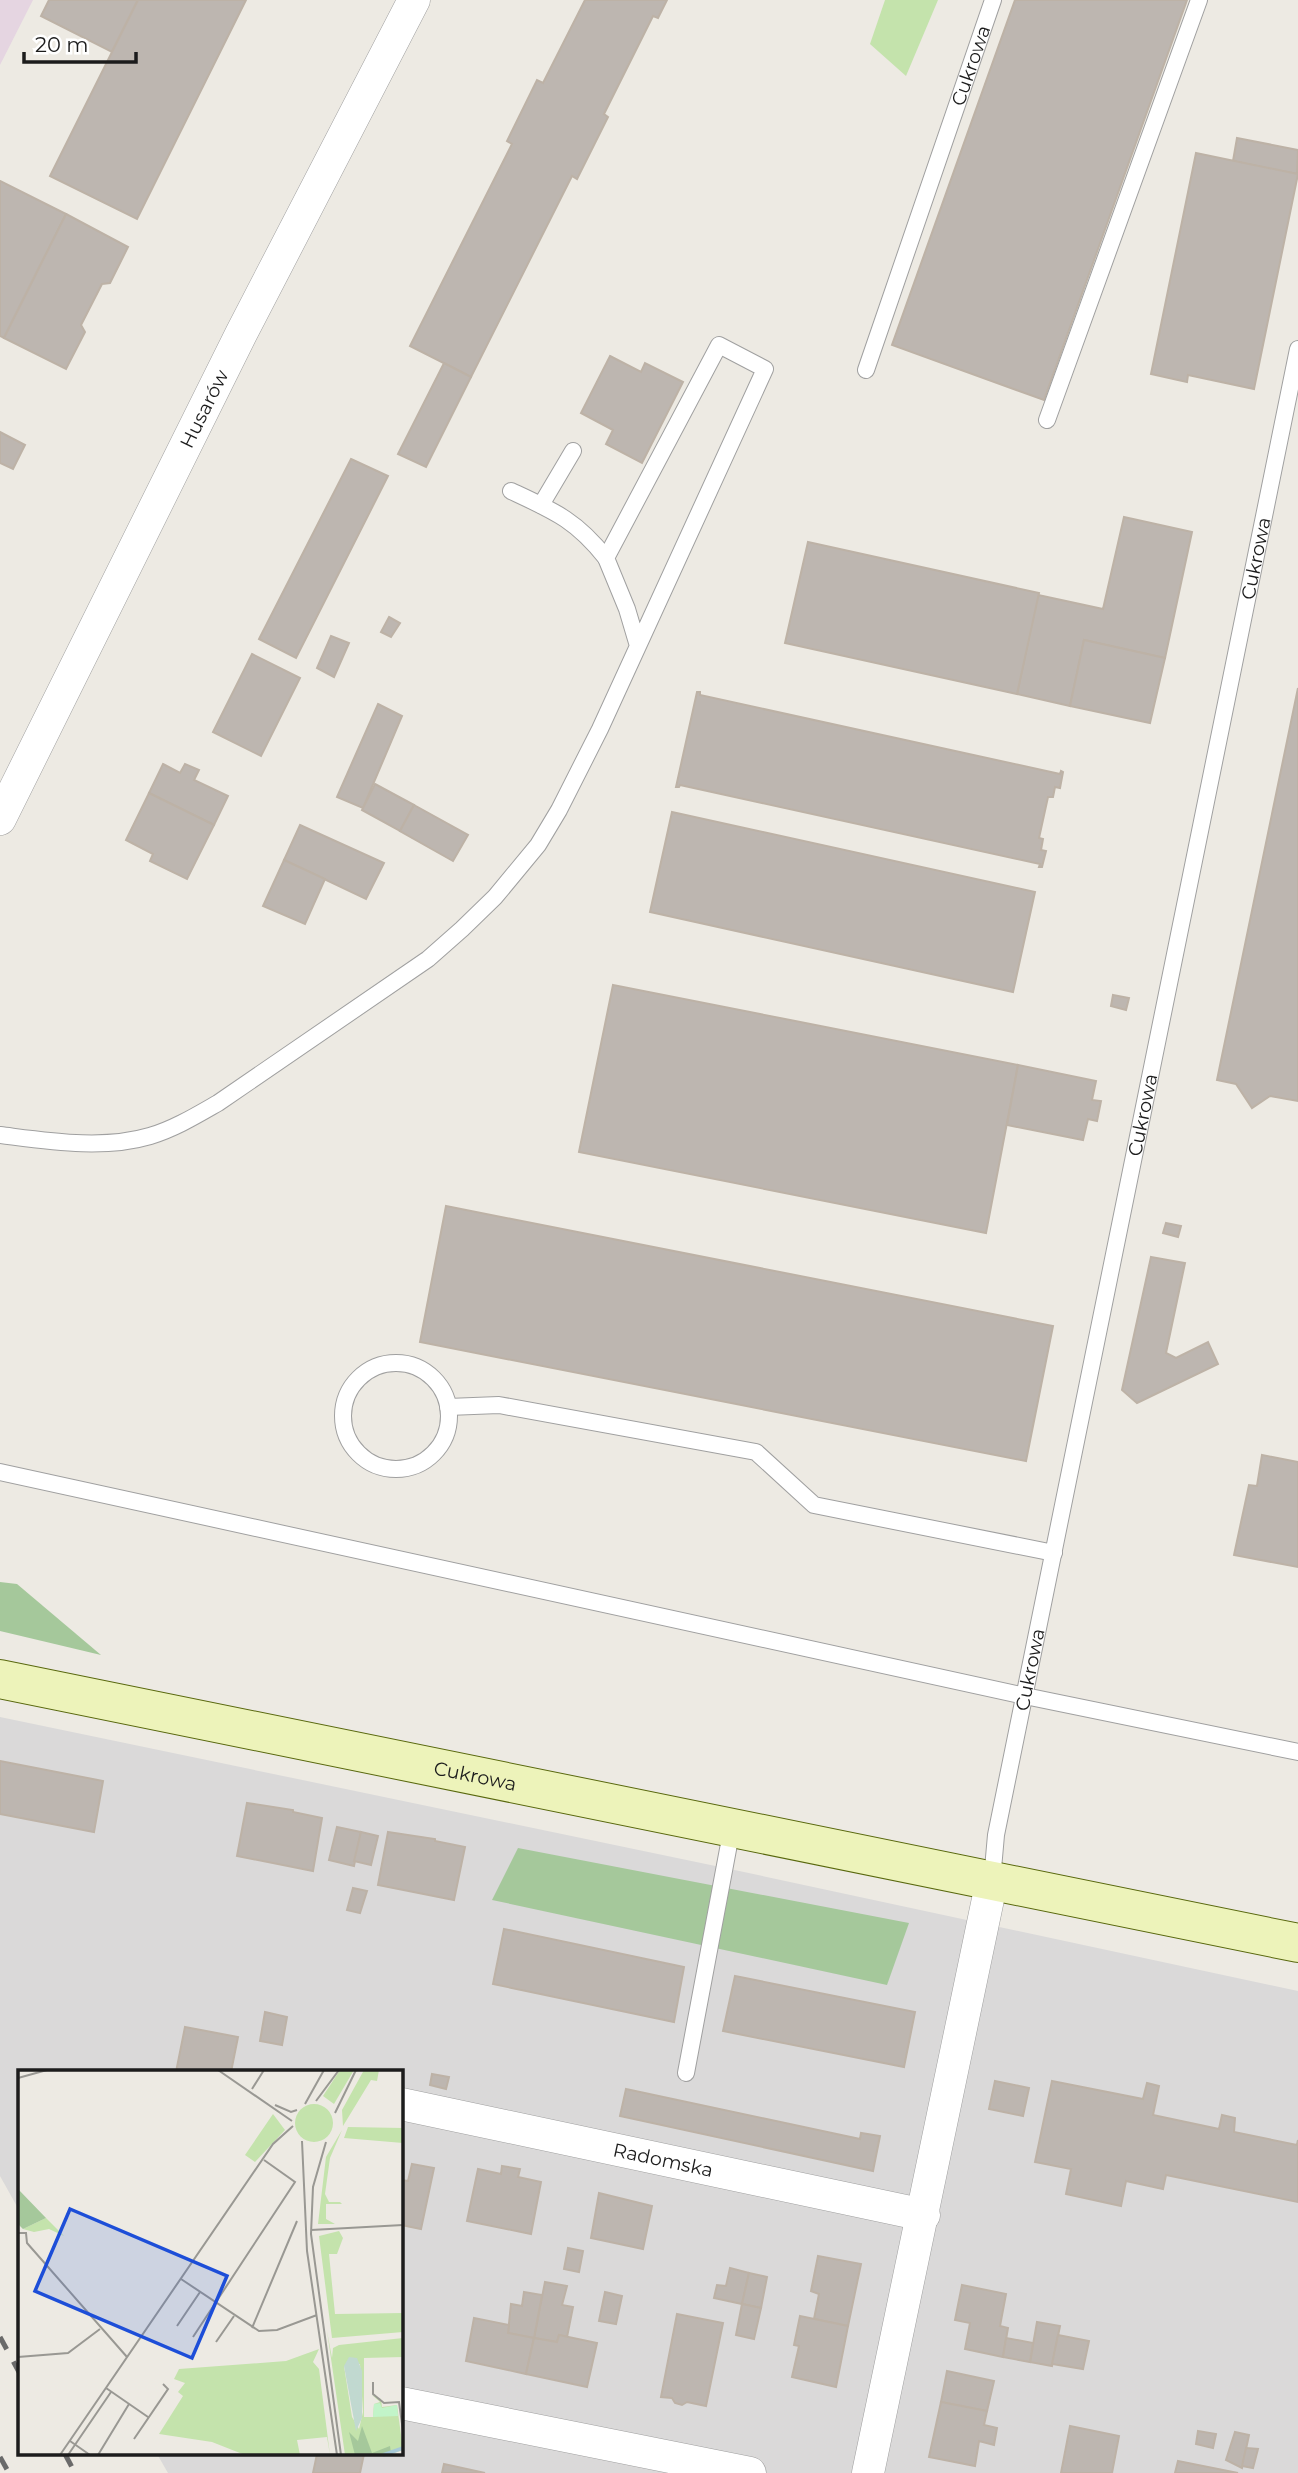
<svg xmlns="http://www.w3.org/2000/svg" width="1298" height="2473" viewBox="0 0 1298 2473" font-family="Montserrat,sans-serif">
<style>
.residential{fill:#dad9d9}
.industrial{fill:#e5d5e1}
.grass{fill:#c4e3ac}
.forest{fill:#a5c89b}
.building{fill:#bdb6b0;stroke:#bdb2a6;stroke-width:2}
.lines{fill:none;stroke-linecap:round;stroke-linejoin:round}
.lane-casing{stroke:#a0a0a0;stroke-width:18}
.street-casing{stroke:#a0a0a0;stroke-width:33}
.secondary-casing{stroke:#59680e;stroke-width:40}
.lane{stroke:#fff;stroke-width:16}
.street{stroke:#fff;stroke-width:32}
.secondary{stroke:#edf3ba;stroke-width:38}
.rail{stroke:#6a6a6a;stroke-width:5;stroke-dasharray:14 14;stroke-linecap:butt}
.labels{text-anchor:middle;stroke-width:5;stroke-linejoin:round;paint-order:stroke}
.street-label{font-size:19px;fill:#1c1c1c;stroke:#fff}
.inset-river{fill:none;stroke:#a7c9d7;stroke-width:3.5}
.inset-road{fill:none;stroke:#999893;stroke-width:2}
.view{fill:#1d4ed8;fill-opacity:0.15;stroke:#1d4ed8;stroke-width:3.5}
.inset-edge{fill:none;stroke:#1c1c1c;stroke-width:3.5}
</style>
<rect width="100%" height="100%" fill="#edeae3"/>
<path class="residential" d="M0 1717 725 1868 1298 1991V2473H168L157 2454H401V2072H19V2210L0 2176Z"/>
<path class="industrial" d="M0 0H33L0 65Z"/>
<path class="grass" d="M885 0H938L906 76 870 44Z"/>
<g class="forest">
<path d="M0 1582 17 1584 101 1655 0 1631Z"/>
<path d="M518 1848 909 1923 887 1985 492 1900Z"/>
</g>
<g class="building">
<path d="M49 0H138L112 52 41 16Z"/>
<path d="M138 0H246L137 219 50 176Z"/>
<path d="M585 0H667L658 18 653 16 604 114 608 117 577 179 572 176 471 377 410 346 512 144 507 141 537 80 543 83Z"/>
<path d="M1015 0H1187L1044 400 892 345Z"/>
<path d="M1237 138 1298 150 1297 174 1233 161Z"/>
<path d="M1196 153 1298 174 1254 389 1188 375 1187 382 1151 374Z"/>
<path d="M0 181 66 214 4 338 0 336Z"/>
<path d="M66 214 128 247 110 283 102 284 81 325 85 332 66 369 4 338Z"/>
<path d="M610 356 641 372 645 363 683 382 642 463 606 444 613 430 581 413Z"/>
<path d="M444 363 471 377 426 467 398 454Z"/>
<path d="M0 432 25 445 13 469 0 463Z"/>
<path d="M351 459 388 476 296 658 259 639Z"/>
<path d="M1124 517 1192 532 1165 658 1084 640 1070 706 1017 694 1038 595 1103 609Z"/>
<path d="M808 542 1039 593 1017 694 785 643Z"/>
<path d="M389 617 400 623 391 637 381 632Z"/>
<path d="M331 636 349 643 334 677 317 668Z"/>
<path d="M1084 640 1165 658 1150 723 1070 706Z"/>
<path d="M252 654 300 678 261 756 213 732Z"/>
<path d="M1298 688V1101L1270 1096 1252 1108 1236 1084 1217 1080Z"/>
<path d="M697 692H700V695L1060 774 1061 771 1063 772 1060 788 1055 787 1053 797H1048L1039 838 1043 839 1041 850 1046 851 1042 867H1039L1040 864 680 785 679 787H676Z"/>
<path d="M378 704 402 716 363 808 337 797Z"/>
<path d="M163 764 180 773 185 764 199 770 194 780 228 796 214 825 149 793Z"/>
<path d="M375 784 414 805 400 831 362 810Z"/>
<path d="M149 793 214 825 187 879 150 861 153 854 126 840Z"/>
<path d="M414 805 468 835 453 861 400 831Z"/>
<path d="M672 812 1035 892 1013 992 650 912Z"/>
<path d="M300 825 384 863 366 899 284 860Z"/>
<path d="M284 860 325 879 305 924 263 906Z"/>
<path d="M613 985 1018 1065 986 1233 579 1152Z"/>
<path d="M1113 995 1129 998 1126 1010 1111 1006Z"/>
<path d="M1018 1065 1096 1081 1092 1100 1101 1101 1097 1121 1088 1119 1083 1140 1007 1125Z"/>
<path d="M446 1206 1053 1326 1026 1461 420 1342Z"/>
<path d="M1166 1223 1181 1226 1178 1237 1163 1233Z"/>
<path d="M1151 1257 1185 1263 1166 1353 1176 1358 1208 1342 1218 1364 1137 1403 1122 1390Z"/>
<path d="M1262 1455 1298 1462V1567L1234 1555 1249 1485 1257 1486Z"/>
<path d="M0 1761 103 1781 94 1832 0 1814Z"/>
<path d="M247 1803 293 1810V1812L322 1818 313 1871 237 1856Z"/>
<path d="M337 1827 361 1832 354 1866 329 1860Z"/>
<path d="M361 1832 378 1836 371 1865 354 1861Z"/>
<path d="M388 1832 435 1839V1841L465 1847 454 1900 378 1885Z"/>
<path d="M353 1888 367 1891 360 1913 347 1910Z"/>
<path d="M504 1929 684 1967 674 2022 493 1984Z"/>
<path d="M735 1976 915 2012 904 2067 723 2031Z"/>
<path d="M265 2012 287 2017 282 2045 260 2041Z"/>
<path d="M185 2027 238 2037 231 2072H176Z"/>
<path d="M432 2074 449 2077 446 2089 430 2085Z"/>
<path d="M995 2081 1029 2088 1023 2116 989 2109Z"/>
<path d="M1052 2081 1143 2099 1147 2083 1159 2086 1153 2115 1219 2129 1222 2115 1235 2118 1234 2132 1297 2145 1298 2140V2202L1166 2175 1163 2189 1126 2181 1121 2206 1066 2194 1071 2169 1035 2162Z"/>
<path d="M626 2089 860 2139 861 2133 880 2136 873 2171 620 2116Z"/>
<path d="M412 2164 434 2168 421 2229 401 2225V2180L408 2181Z"/>
<path d="M502 2166 520 2169 518 2177 541 2182 531 2234 467 2221 478 2169 501 2174Z"/>
<path d="M599 2193 652 2206 643 2249 591 2238Z"/>
<path d="M568 2248 583 2251 579 2272 564 2269Z"/>
<path d="M818 2256 861 2264 848 2326 814 2319 819 2294 811 2291Z"/>
<path d="M730 2268 749 2273 742 2304 714 2298 717 2285 726 2286Z"/>
<path d="M749 2273 767 2277 761 2308 742 2304Z"/>
<path d="M545 2282 567 2286 562 2305 573 2307 567 2337 559 2335 557 2342 534 2338Z"/>
<path d="M962 2285 1006 2294 1000 2326 1008 2328 1003 2357 965 2349 970 2323 955 2320Z"/>
<path d="M524 2292 542 2295 534 2338 508 2333 511 2304 522 2306Z"/>
<path d="M605 2292 622 2296 616 2324 599 2321Z"/>
<path d="M742 2304 761 2308 754 2339 736 2335Z"/>
<path d="M677 2314 723 2323 706 2406 687 2402 682 2405 675 2403 672 2398 661 2397Z"/>
<path d="M800 2316 848 2326 836 2387 792 2377 799 2346 794 2345Z"/>
<path d="M474 2318 509 2325 508 2333 534 2338 526 2374 466 2361Z"/>
<path d="M1037 2322 1060 2326 1052 2366 1030 2362Z"/>
<path d="M559 2335 597 2343 587 2387 526 2374 534 2338 557 2342Z"/>
<path d="M1058 2335 1089 2341 1083 2369 1052 2364Z"/>
<path d="M1006 2338 1033 2343 1030 2362 1003 2357Z"/>
<path d="M947 2371 994 2381 987 2411 941 2402Z"/>
<path d="M941 2402 987 2411 984 2425 997 2428 994 2445 979 2441 975 2466 929 2457Z"/>
<path d="M1070 2426 1119 2436 1112 2473H1061Z"/>
<path d="M1198 2431 1216 2434 1213 2448 1196 2444Z"/>
<path d="M1235 2432 1249 2435 1242 2468 1226 2460Z"/>
<path d="M1246 2448 1258 2449 1253 2468 1242 2466Z"/>
<path d="M317 2454H364L360 2473H313Z"/>
<path d="M1178 2461 1238 2473H1175Z"/>
<path d="M444 2464 485 2473H442Z"/>
</g>
<g class="lines">
<g class="lane-casing">
<g id="lane">
<path id="s1" d="M866 370 993 0"/>
<path d="M1047 420 1199 0"/>
<path d="M511 491C554 511 576 520 606 558"/>
<path d="M541 505 573 451"/>
<path d="M0 1135C48 1141 103 1150 150 1136 174 1129 197 1115 218 1103L428 959 462 929 495 897 538 845 559 810 600 729 765 369 719 345 606 558 627 609 638 646"/>
<circle cx="396" cy="1416" r="53"/>
<path d="M448 1407 499 1405 756 1452 814 1505 1054 1553"/>
<path d="M0 1472 1025 1696 1298 1752"/>
<path id="s2" d="M992 1880 996 1835 1298 349"/>
<path d="M686 2073 732 1828"/>
</g>
</g>
<g class="street-casing">
<g id="street">
<path id="s3" d="M0 819 241 334 414 0"/>
<path id="s4" d="M401 2104 924 2215"/>
<path d="M401 2403 750 2473"/>
<path d="M868 2473 992 1880"/>
</g>
</g>
<g class="secondary-casing">
<g id="secondary">
<path id="s5" d="M0 1679 1298 1943"/>
</g>
</g>
<use href="#lane" class="lane"/>
<use href="#street" class="street"/>
<use href="#secondary" class="secondary"/>
<g class="rail">
<path d="M0 2337 19 2372"/>
<path d="M65 2454 75 2473"/>
<path d="M0 2457 9 2473"/>
</g>
</g>
<g class="labels">
<g class="street-label">
<text dy="7" stroke="none"><textPath href="#s1" startOffset="322">Cukrowa</textPath></text>
<text dy="7" stroke="none"><textPath href="#s3" startOffset="458">Husarów</textPath></text>
<text dy="7" stroke="none"><textPath href="#s2" startOffset="1348">Cukrowa</textPath></text>
<text dy="7" stroke="none"><textPath href="#s2" startOffset="780">Cukrowa</textPath></text>
<text dy="7" stroke="none"><textPath href="#s2" startOffset="214">Cukrowa</textPath></text>
<text dy="7" stroke="none"><textPath href="#s5" startOffset="485">Cukrowa</textPath></text>
<text dy="7" stroke="none"><textPath href="#s4" startOffset="268">Radomska</textPath></text>
</g>
</g>
<g transform="translate(18 2070)">
<rect width="385" height="385" fill="#edeae3"/>
<path d="M322 0H336L316 34 305 26ZM346 0H361L359 11 353 10 325 56 324 40ZM277 53a19 19 0 1 1 38 0a19 19 0 1 1-38 0ZM255 44 267 60 237 92 227 85ZM330 57 385 58V73L326 68ZM324 60 312 88 307 124 311 132H322L324 134H308V149L317 154H300L308 87ZM28 148 46 166 31 159 16 162 5 159ZM321 161 325 168 319 184H311L317 244 385 243V262L314 268 301 166ZM309 261 314 288 315 278 321 275 385 268V287L346 288V347H355L356 334 362 332 354 325 363 329 364 337 379 335 385 380 370 385H327ZM342 294 345 342 341 359 334 347 326 296ZM301 279 295 292 301 299 312 385 309 367 279 370 282 385H227L194 372 141 364 165 326 160 322 167 313 156 309 161 299 268 291Z" fill="#c4e3ac" fill-rule="evenodd"/>
<path d="M0 119 28 148 5 159 0 154ZM344 356 354 383 372 376 373 383 337 385 331 362 340 371Z" fill="#a5c89b"/>
<path d="M331 287 339 288 344 301V348L338 361 326 296Z" fill="#c1d9d0"/>
<path d="M362 333 364 338 379 335 380 346 355 347 356 334Z" fill="#c2f4c9"/>
<path class="inset-river" d="M365 385 385 378"/>
<path class="inset-road" d="M200 0 274 51M0 8 29 0M234 19 246 0M298 31 321 0M287 34 306 0M257 35 273 42 279 40M317 43 338 0M284 71 289 181 319 385M308 72 295 117 293 164 323 385M293 160 385 155M0 163H8L9 173 109 287M163 209 241 261 259 260 299 245M159 256 182 222M234 258 279 151M175 267 277 112 246 90M198 272 216 246M0 287 50 283 82 259M355 312V324L366 333 381 332 385 361M88 318 130 347M116 369 150 319 145 314M52 371 72 385M42 385 255 74 275 56M50 385 93 322M80 385 111 334"/>
<path class="view" d="M52 139 209 206 174 288 17 221Z"/>
<rect width="385" height="385" class="inset-edge"/>
</g>
<path d="M24 52v10h112v-10" fill="none" stroke="#1c1c1c" stroke-width="3.5"/>
<text x="35" y="52" font-size="21" fill="#1c1c1c" stroke="#ffffff" stroke-width="5" paint-order="stroke">20 m</text>
</svg>
